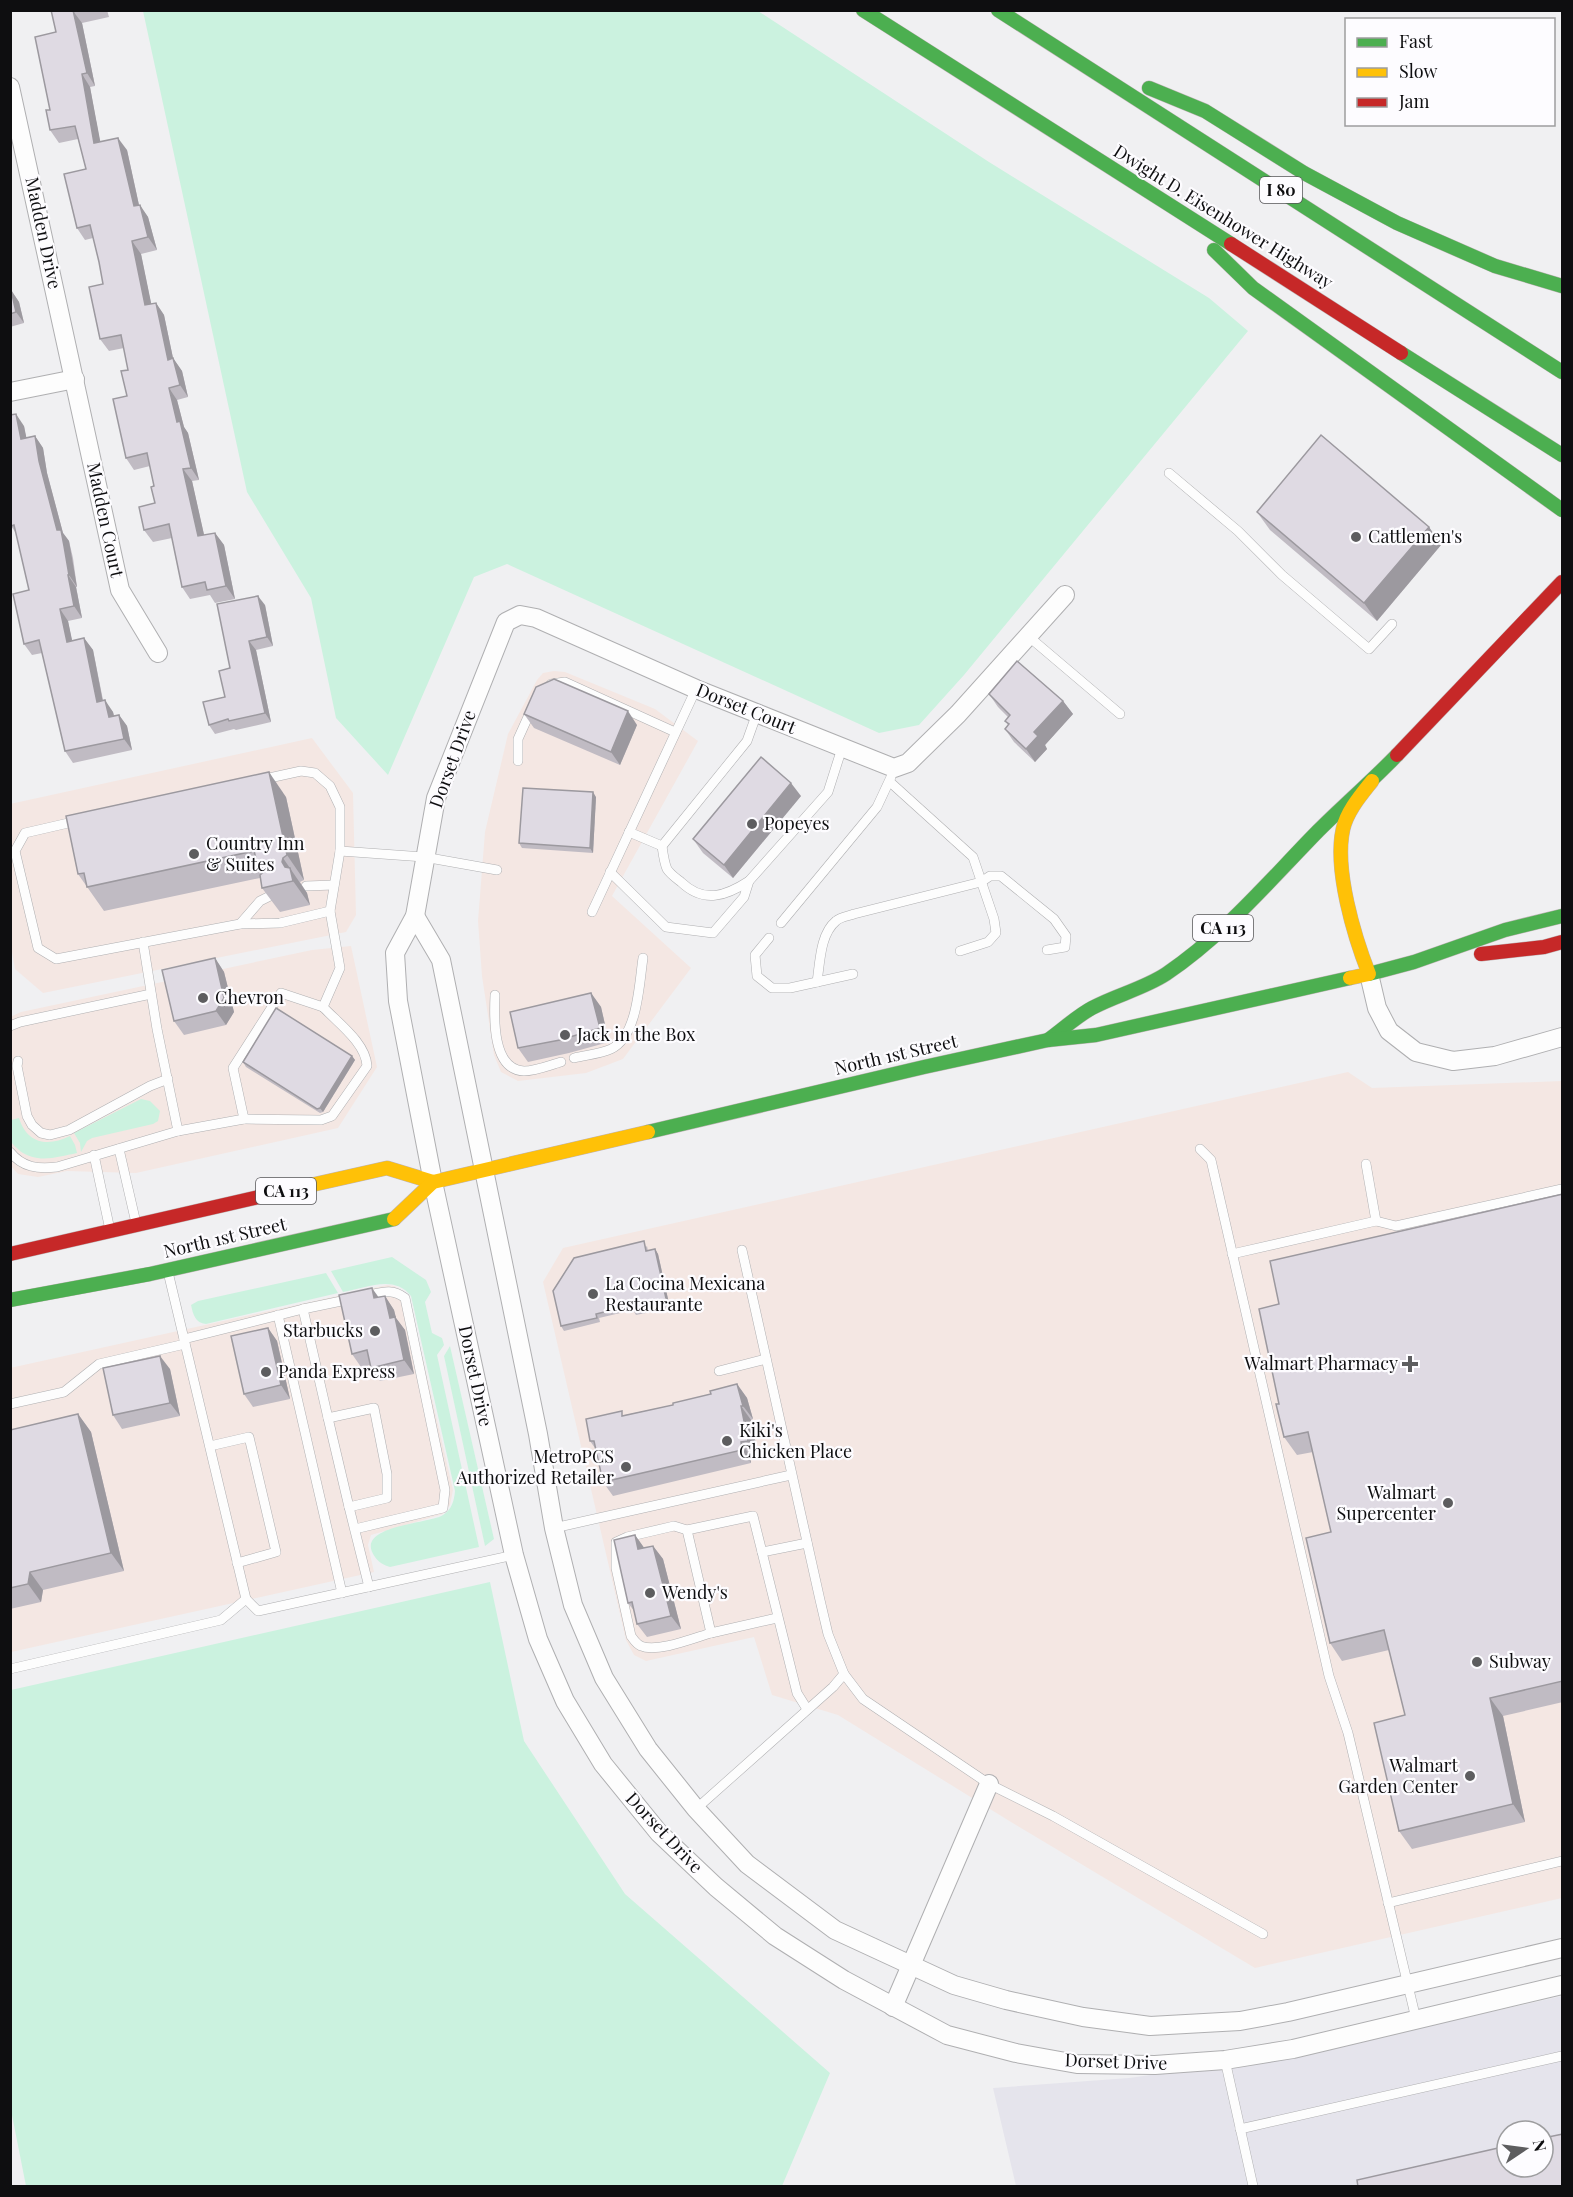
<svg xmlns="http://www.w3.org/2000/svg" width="1573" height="2197" viewBox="0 0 1573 2197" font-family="'Playfair Display',serif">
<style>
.commercial{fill:#f4e7e3}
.built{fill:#e5e4ec;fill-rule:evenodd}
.green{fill:#cbf2df}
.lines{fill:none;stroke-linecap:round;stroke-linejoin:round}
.lane-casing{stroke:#afafb1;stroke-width:10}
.street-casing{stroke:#afafb1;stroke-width:20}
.fast-casing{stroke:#beb4b5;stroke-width:15}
.slow-casing{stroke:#beb4b5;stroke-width:15}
.jam-casing{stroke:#beb4b5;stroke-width:15}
.lane{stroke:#fdfdfd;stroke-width:9}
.street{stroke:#fdfdfd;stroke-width:18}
.fast{stroke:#4caf50;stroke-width:14}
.slow{stroke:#ffc107;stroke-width:14}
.jam{stroke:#c62828;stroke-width:14}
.wall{fill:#c0bbc3}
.shaded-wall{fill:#9c999f}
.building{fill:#dfdae3;stroke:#9c999f;stroke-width:1.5}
.poi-dot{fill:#5d5d5f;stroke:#fdfcff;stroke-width:2}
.labels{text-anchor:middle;stroke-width:4.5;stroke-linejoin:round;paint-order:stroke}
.shield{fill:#fdfcff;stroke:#565558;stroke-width:1.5}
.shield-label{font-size:16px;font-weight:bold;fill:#0e0e10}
.street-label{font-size:18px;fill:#0e0e10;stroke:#fdfcff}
.poi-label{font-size:18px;fill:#0e0e10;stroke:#fdfcff;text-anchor:start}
</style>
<rect width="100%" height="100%" fill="#f0f0f2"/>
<g class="commercial">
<path d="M554 671 565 672 655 709 698 741 612 896 691 968 623 1059 586 1073 518 1081 501 1072 494 1055 482 976 478 921 485 832 508 734 537 680 543 673Z"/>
<path d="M312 738 353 793 356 915 346 932 43 993 15 969 10 941V804Z"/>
<path d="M351 946 377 1067 338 1128 136 1173 67 1171 38 1177 18 1174 11 1166 10 1017 21 1012 312 950Z"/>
<path d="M1348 1072 1372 1088 1562 1081V1898L1255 1968 1011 1822 838 1715 772 1695 754 1637 646 1661 634 1655 626 1640 543 1282 563 1248Z"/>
<path d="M387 1285 394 1286 403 1291 408 1296 411 1307 453 1490 450 1505 443 1514 371 1535 368 1545 374 1572 11 1652 10 1368Z"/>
</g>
<path class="built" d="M1562 1996V2186H1016L993 2088 1129 2078 1300 2054ZM1507 2131H1543V2167H1507Z"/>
<g class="green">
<path d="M143 11H758L989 162 1209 298 1248 331 964 675 919 725 879 733 507 564 474 577 388 775 336 718 311 598 247 492Z"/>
<path d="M141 1099 150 1101 160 1111 158 1121 153 1124 92 1138 87 1141 81 1152 80 1143 74 1133Z"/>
<path d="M19 1118C27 1144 48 1147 70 1136L75 1145 77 1153C57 1157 38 1164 20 1151 17 1148 12 1144 10 1140 9 1134 10 1126 11 1120Z"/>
<path d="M392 1257 426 1280 431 1292 425 1302 432 1333 442 1338 444 1345 437 1355 479 1547 390 1567C384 1565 379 1563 375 1557 352 1525 430 1524 443 1515 452 1509 454 1501 455 1491L411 1296C394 1274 366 1288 343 1292L331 1271Z"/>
<path d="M326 1273 338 1293 206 1324C195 1323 193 1314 191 1305L198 1301Z"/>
<path d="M450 1346 494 1539 485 1546 444 1356Z"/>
<path d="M490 1582 524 1741 625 1894 830 2073 782 2186H26L10 2105 11 1690Z"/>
</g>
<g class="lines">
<g class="lane-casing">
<g id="lane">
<path d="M1169 473 1238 531 1282 575 1369 649 1392 624"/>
<path d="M1028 636 1120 714"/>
<path d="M551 684 565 682 675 732"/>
<path d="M518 761V739L532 708"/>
<path d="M260 780 301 771 315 773 330 786 340 807V851L424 857 497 870"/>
<path d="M890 782 973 857 994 919 996 933 988 942 960 951"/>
<path d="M77 821 25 833 15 851 38 948 56 959 240 924 280 923 330 911 340 851"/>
<path d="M629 832 662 846 747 741 757 713"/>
<path d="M662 846C663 853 664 862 667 869 670 874 676 878 681 882 704 904 726 896 749 881"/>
<path d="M610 872 666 927 713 933 744 897 749 881 828 792 842 748"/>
<path d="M306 886 334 885"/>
<path d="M592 912 696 689"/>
<path d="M781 923 877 807 891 777"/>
<path d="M240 924 260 901 276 893"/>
<path d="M769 938 755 955 757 976 772 988H790L853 974"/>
<path d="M143 942 157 1029 178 1131"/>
<path d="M817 982C820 963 820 934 836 921 840 917 849 916 854 914L981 882 990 876H1001L1054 919 1066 936 1065 947 1047 950"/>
<path d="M495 995C494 1017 492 1070 524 1071 536 1071 550 1065 561 1062"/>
<path d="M10 1026 20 1022 151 994"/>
<path d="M574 1058C586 1055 600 1054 611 1049 638 1036 639 984 643 958"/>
<path d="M18 1061 17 1066 27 1116 32 1125 41 1133 50 1135 69 1130 150 1086 168 1079"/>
<path d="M244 1119 321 1120 332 1116 367 1066C366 1043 338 1023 323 1007"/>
<path d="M119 1149 136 1223"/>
<path d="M1200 1149 1211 1160 1329 1676 1348 1733 1416 2019"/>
<path d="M10 1152C23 1168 38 1169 57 1167L178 1131 244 1119 233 1068 281 993 323 1007 340 968 330 911"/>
<path d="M94 1155 110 1230"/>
<path d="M1366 1164 1376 1221"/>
<path d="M742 1250 820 1600 828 1634 844 1674 863 1699 989 1784 1053 1816 1263 1934"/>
<path d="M1232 1254 1376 1221 1396 1226 1562 1189"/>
<path d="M168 1272 246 1599 258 1611 514 1555"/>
<path d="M303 1309 328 1418 374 1408 387 1474V1498L349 1507 369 1587"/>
<path d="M278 1315 342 1593"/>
<path d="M184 1339 303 1309 351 1299"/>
<path d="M719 1371 766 1359"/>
<path d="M10 1404 64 1392 99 1364 185 1344"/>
<path d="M328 1418 349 1507"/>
<path d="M210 1446 249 1437 276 1552 237 1563"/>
<path d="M554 1528 791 1475"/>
<path d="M355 1529 443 1508 445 1490 405 1298C391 1287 380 1293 364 1296"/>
<path d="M687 1530 674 1526 627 1537 616 1542V1568L631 1636C634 1640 636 1644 641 1646 657 1653 694 1638 711 1633"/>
<path d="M762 1552 753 1516 687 1530 711 1633 777 1618"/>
<path d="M10 1669 221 1620 246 1599"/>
<path d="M807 1709 797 1693 762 1552 807 1543"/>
<path d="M696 1809 833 1687 844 1674"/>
<path d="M1388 1903 1562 1861"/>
<path d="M1225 2060 1253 2186"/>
<path d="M1240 2129 1562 2056"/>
</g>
</g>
<g class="street-casing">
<g id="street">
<path d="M10 87 120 590 158 653"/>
<path d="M10 392 75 379"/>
<path d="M1065 595 958 714 908 763 894 768 696 689 536 618 520 615 506 622 436 798 415 916 395 953 398 1001 433 1182 514 1555 538 1639 565 1701 603 1764 659 1833 716 1887 775 1936 844 1980 947 2035 1016 2053 1077 2064 1155 2065 1225 2060 1293 2049 1562 1985"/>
<path d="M415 916 441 960 538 1434 554 1528 573 1605 604 1678 648 1749 696 1809 747 1864 835 1930 954 1985 1006 2000 1083 2017 1150 2026 1240 2021 1288 2012 1562 1948"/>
<path d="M1369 974 1377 1008 1389 1031 1416 1052 1453 1061 1495 1056 1562 1037"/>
<path d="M893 2007 989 1784"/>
</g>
</g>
<g class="fast-casing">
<g id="fast">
<path d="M863 10 1231 244"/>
<path d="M998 10 1562 372"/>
<path d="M1149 88 1205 111 1304 173 1397 223 1495 266 1562 286"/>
<path d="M1214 250 1253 288 1562 510"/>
<path d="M1401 353 1562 455"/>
<path d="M1369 974 1414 962 1505 930 1562 916"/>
<path d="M1048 1040C1062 1030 1077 1016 1092 1008 1116 995 1143 989 1166 974 1224 935 1270 880 1318 831 1344 805 1372 781 1397 755"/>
<path d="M648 1132 924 1067 1048 1040 1096 1035 1350 978"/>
<path d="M10 1300 150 1274 394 1219"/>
</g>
</g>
<g class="slow-casing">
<g id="slow">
<path d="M1350 978 1369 974C1354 936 1334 869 1343 829 1347 811 1361 795 1372 781"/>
<path d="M289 1190 387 1168 433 1182"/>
<path d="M394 1219 433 1182 648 1132"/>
</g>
</g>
<g class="jam-casing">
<g id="jam">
<path d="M1231 244 1401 353"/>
<path d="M1397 755 1562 582"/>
<path d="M1481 954 1544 947 1562 942"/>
<path d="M10 1254 289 1190"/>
</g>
</g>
<use href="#lane" class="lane"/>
<use href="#street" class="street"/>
<use href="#fast" class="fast"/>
<use href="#slow" class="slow"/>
<use href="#jam" class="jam"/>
</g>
<g class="wall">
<path d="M51 10H107L109 17 82 23 95 86 90 87 100 142 127 150 139 205 148 217 157 250 141 254 151 304 156 303 164 315 173 358 182 371 188 397 177 400 184 427 188 433 199 480 192 481 204 535 215 533 224 545 235 599 215 603 210 595 190 599 182 587 172 538 153 542 144 530 155 503 154 486 150 466 134 470 126 458 128 370 124 348 109 351 100 339 103 284 99 262 93 238 85 240 77 228 86 169 78 139 59 143 50 130V110L56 32Z"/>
<path d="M11 290 19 302 24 323 10 327V291Z"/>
<path d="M24 426 26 438 35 436 43 448 47 473 63 533 69 541 73 558 77 587H76L82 618 68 621 72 641 84 638 93 650 103 700 113 712 114 716 119 715 127 726 132 750 73 763 65 751 42 653 32 655 24 644 29 590 16 533 11 526Z"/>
<path d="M1257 512 1429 527 1441 545 1377 621 1270 530Z"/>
<path d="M265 605 273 646 256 650 271 722 236 730 234 729 215 734 209 725 225 697 230 668Z"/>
<path d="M989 694 1063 701 1073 714 1045 745 1047 749 1035 762 1014 742 1005 729 1008 725 1005 721 1008 717 998 707Z"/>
<path d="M524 714 637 725 620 765 534 728Z"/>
<path d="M801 796 733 878 703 853 693 839Z"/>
<path d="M286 797 304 880 300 882 307 893 310 905 280 912 262 888 260 878 104 911 78 874Z"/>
<path d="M596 797 593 853 522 848 519 843Z"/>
<path d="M215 958 224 972 234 1012 226 1025 184 1035 174 1021Z"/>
<path d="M591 993 601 1007 609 1042 569 1053 528 1062 518 1048Z"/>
<path d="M352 1056 355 1060 323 1112 320 1113 246 1067 243 1062Z"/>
<path d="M1563 1194V1702L1503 1716 1525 1822 1412 1849 1399 1831 1405 1715 1389 1650 1342 1661 1330 1643 1331 1532 1313 1452 1297 1455 1284 1437 1279 1404V1304Z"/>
<path d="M647 1246 648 1251 655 1249 658 1254 670 1308 636 1315 633 1310 599 1318 600 1322 564 1331 561 1326Z"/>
<path d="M385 1296 394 1310 396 1318 405 1330 414 1374 380 1381 371 1368 370 1365 361 1367 352 1354 379 1297Z"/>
<path d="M268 1328 277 1341 290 1399 253 1407 244 1394Z"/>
<path d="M170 1369 180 1416 122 1429 113 1415Z"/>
<path d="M737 1384 747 1398 753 1419 751 1420 758 1454 750 1456 751 1463 613 1496 603 1482 595 1448 590 1441 625 1415 673 1405 711 1394Z"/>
<path d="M78 1414 91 1432 124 1571 43 1590 41 1602 10 1609V1430Z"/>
<path d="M635 1535 644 1548 653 1546 663 1559 681 1629 647 1637 637 1624 635 1612 628 1603Z"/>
</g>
<g class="shaded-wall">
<path d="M73 11 82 23 95 86 87 73Z"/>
<path d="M82 74 90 87 103 156 94 143Z"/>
<path d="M118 138 127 150 142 219 134 206Z"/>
<path d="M140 205 148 217 157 250 148 237Z"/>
<path d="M132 241 141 254 154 317 145 305Z"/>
<path d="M11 290 19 302 24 323 16 312Z"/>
<path d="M156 303 164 315 173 358 182 371 188 397 180 385 168 360Z"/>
<path d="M169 388 177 400 184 427 188 433 199 480 191 468 177 422Z"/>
<path d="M16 414 24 426 29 450 21 439Z"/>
<path d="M35 436 43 448 47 473 63 533 69 541 77 587 69 575 39 461Z"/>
<path d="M183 469 192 481 207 548 198 536Z"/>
<path d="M1429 527 1441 545 1377 621 1364 603Z"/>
<path d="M215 533 224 545 235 599 226 586Z"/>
<path d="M68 575 76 587 82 618 74 606Z"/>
<path d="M258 596 265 605 273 646 267 637Z"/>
<path d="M60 609 68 621 75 654 67 642Z"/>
<path d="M84 638 93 650 105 713 97 702Z"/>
<path d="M249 641 256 650 271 722 265 713Z"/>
<path d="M105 700 113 712 117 729 109 717Z"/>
<path d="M1063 701 1073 714 1045 745 1047 749 1035 762 1026 749 1034 732Z"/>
<path d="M628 711 637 725 620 765 611 752Z"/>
<path d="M119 715 127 726 132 750 124 739Z"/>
<path d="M269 772 286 797 304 880 287 855Z"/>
<path d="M791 783 801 796 733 878 724 865Z"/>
<path d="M593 792 596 797 593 853 590 848Z"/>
<path d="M283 858 307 893 310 905 293 881 282 862Z"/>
<path d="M215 958 224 972 234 1012 226 1025 216 1011Z"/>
<path d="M591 993 601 1007 609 1042 600 1028Z"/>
<path d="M352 1056 355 1060 323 1112 320 1108Z"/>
<path d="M655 1249 658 1254 670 1308 667 1303Z"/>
<path d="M372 1288 382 1302 374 1298Z"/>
<path d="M385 1296 394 1310 396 1318 405 1330 414 1374 404 1360 390 1318Z"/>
<path d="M268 1328 277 1341 290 1399 281 1385Z"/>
<path d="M160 1356 170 1369 180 1416 170 1403Z"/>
<path d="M737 1384 747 1398 753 1419 743 1406Z"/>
<path d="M741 1406 751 1420 758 1454 748 1441Z"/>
<path d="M78 1414 91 1432 124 1571 111 1553Z"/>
<path d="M741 1442 750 1456 751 1463 742 1450Z"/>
<path d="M635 1535 645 1549H638Z"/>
<path d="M653 1546 663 1559 681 1629 671 1616Z"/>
<path d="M30 1572 43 1590 41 1602 28 1584Z"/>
<path d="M1490 1698 1503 1716 1525 1822 1513 1804Z"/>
</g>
<g class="building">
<path d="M51 10H73L87 73 82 74 94 143 118 138 134 206 140 205 148 237 132 241 145 305 156 303 168 360 173 358 180 385 169 388 177 422 180 421 191 468 183 469 198 536 215 533 226 586 207 590 205 582 182 587 169 524 144 530 139 507 155 503 151 487 154 486 147 453 126 458 113 399 127 396 121 371 128 370 121 335 100 339 89 287 103 284 99 262 90 225 77 228 64 174 86 169 75 126 50 130 46 110H50L35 37 56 32Z"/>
<path d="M11 290 16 312 10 314V291Z"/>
<path d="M16 414 21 439 35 436 39 461 57 530H61L64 546 69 575H68L74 606 60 609 67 642 84 638 97 702 105 700 109 717 119 715 124 739 65 751 39 640 24 644 13 594 29 590 14 525 11 526 10 524V415Z"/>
<path d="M1321 435 1429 527 1364 603 1257 512Z"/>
<path d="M258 596 267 637 249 641 265 713 229 721 228 719 209 725 203 702 225 697 219 671 230 668 217 604Z"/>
<path d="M1017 661 1063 701 1034 732 1038 736 1026 749 1005 729 1009 724 1005 721 1010 715 989 694Z"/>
<path d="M554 679 628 711 611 752 524 714 536 687Z"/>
<path d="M761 757 791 783 724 865 693 839Z"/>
<path d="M269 772 287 855 283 858 282 862 285 867 290 868 293 881 262 888 260 875 265 871V866L262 862H257L254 851 87 887 84 873 78 874 66 816Z"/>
<path d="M523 788 593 792 590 848 519 843Z"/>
<path d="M215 958 224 998 216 1011 174 1021 162 970Z"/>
<path d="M591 993 600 1028 560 1040 518 1048 510 1012Z"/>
<path d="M276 1008 352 1056 320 1108 317 1109 243 1062Z"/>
<path d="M1563 1194V1681L1490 1698 1513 1804 1399 1831 1374 1723 1405 1715 1384 1630 1330 1643 1306 1538 1331 1532 1308 1432 1284 1437 1276 1404H1279L1259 1309 1279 1304 1270 1261Z"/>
<path d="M644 1241 646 1251 655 1249 667 1303 633 1311 632 1305 596 1314 597 1318 561 1326 553 1291 574 1258Z"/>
<path d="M372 1288 374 1298 385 1296 390 1318 395 1317 404 1360 371 1368 367 1350 352 1354 339 1295Z"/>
<path d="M268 1328 281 1385 244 1394 231 1336Z"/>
<path d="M160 1356 170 1403 113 1415 103 1368Z"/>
<path d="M737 1384 743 1406H741L748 1441 741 1442 742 1450 603 1482 594 1441H590L586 1419 622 1411V1416L673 1405V1403L711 1394 710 1391Z"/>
<path d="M78 1414 111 1553 30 1572 28 1584 10 1588V1430Z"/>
<path d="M635 1535 638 1549 653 1546 671 1616 637 1624 632 1602 628 1603 614 1540Z"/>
<path d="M1563 2134V2187H1358L1357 2180 1507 2146V2167H1543V2138Z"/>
</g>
<g class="poi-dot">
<circle cx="1356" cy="537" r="6"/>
<circle cx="752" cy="824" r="6"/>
<circle cx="194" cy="854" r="6"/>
<circle cx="203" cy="998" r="6"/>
<circle cx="565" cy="1035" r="6"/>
<circle cx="593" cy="1294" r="6"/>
<circle cx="375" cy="1331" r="6"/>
<path d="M1407 1355h6v6h6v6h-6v6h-6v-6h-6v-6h6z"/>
<circle cx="266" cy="1372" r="6"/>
<circle cx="727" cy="1441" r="6"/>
<circle cx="626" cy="1467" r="6"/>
<circle cx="1448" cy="1503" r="6"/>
<circle cx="650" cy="1593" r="6"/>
<circle cx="1477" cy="1662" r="6"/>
<circle cx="1470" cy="1776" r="6"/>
</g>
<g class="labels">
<g class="shield">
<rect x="1260" y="177" width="42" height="26" rx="4.5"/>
<rect x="1193" y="915" width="60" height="26" rx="4.5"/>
<rect x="256" y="1178" width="60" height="26" rx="4.5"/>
</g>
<g class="shield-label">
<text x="1281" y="196">I 80</text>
<text x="1223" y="934">CA 113</text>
<text x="286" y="1197">CA 113</text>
</g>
<g class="street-label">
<text transform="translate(1223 217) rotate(32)" y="6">Dwight D. Eisenhower Highway</text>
<text transform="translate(43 233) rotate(78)" y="6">Madden Drive</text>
<text transform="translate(105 520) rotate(78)" y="6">Madden Court</text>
<text transform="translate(746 709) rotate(22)" y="6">Dorset Court</text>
<text transform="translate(453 759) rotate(-70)" y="6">Dorset Drive</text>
<text transform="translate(896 1055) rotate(-13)" y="6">North 1st Street</text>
<text transform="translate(225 1238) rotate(-13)" y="6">North 1st Street</text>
<text transform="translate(475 1376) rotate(78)" y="6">Dorset Drive</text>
<text transform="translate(664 1833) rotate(47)" y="6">Dorset Drive</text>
<text transform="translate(1116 2062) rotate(2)" y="6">Dorset Drive</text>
</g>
<g class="poi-label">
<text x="1368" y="543">Cattlemen's</text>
<text x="764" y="830">Popeyes</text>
<text x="206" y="850">Country Inn<tspan x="206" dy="21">&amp; Suites</tspan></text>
<text x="215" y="1004">Chevron</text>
<text x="577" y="1041">Jack in the Box</text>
<text x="605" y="1290">La Cocina Mexicana<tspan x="605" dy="21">Restaurante</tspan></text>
<text x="363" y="1337" text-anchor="end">Starbucks</text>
<text x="1398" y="1370" text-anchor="end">Walmart Pharmacy</text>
<text x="278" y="1378">Panda Express</text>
<text x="739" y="1437">Kiki's<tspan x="739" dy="21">Chicken Place</tspan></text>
<text x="614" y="1463" text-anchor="end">MetroPCS<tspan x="614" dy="21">Authorized Retailer</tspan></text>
<text x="1436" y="1499" text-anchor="end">Walmart<tspan x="1436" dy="21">Supercenter</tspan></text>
<text x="662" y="1599">Wendy's</text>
<text x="1489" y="1668">Subway</text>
<text x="1458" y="1772" text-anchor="end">Walmart<tspan x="1458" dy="21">Garden Center</tspan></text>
</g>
</g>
<rect width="1573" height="2197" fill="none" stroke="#0e0e10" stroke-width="24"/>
<rect x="1345" y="18" width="210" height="108" fill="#fdfcff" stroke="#9d9d9f" stroke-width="1.5"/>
<rect x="1357" y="38" width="30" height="9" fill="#4caf50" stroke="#9d9d9f" stroke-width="1.5"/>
<text x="1399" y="48" font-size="18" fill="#0e0e10">Fast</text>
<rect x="1357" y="68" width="30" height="9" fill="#ffc107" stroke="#9d9d9f" stroke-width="1.5"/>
<text x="1399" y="78" font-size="18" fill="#0e0e10">Slow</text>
<rect x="1357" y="98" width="30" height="9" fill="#c62828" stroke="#9d9d9f" stroke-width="1.5"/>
<text x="1399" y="108" font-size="18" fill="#0e0e10">Jam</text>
<g transform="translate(1525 2149) rotate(77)"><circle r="28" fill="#fdfcff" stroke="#9d9d9f" stroke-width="1.5"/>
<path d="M0-4.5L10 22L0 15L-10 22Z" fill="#5d5d5f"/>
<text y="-9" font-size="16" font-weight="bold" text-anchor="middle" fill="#0e0e10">N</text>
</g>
</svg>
